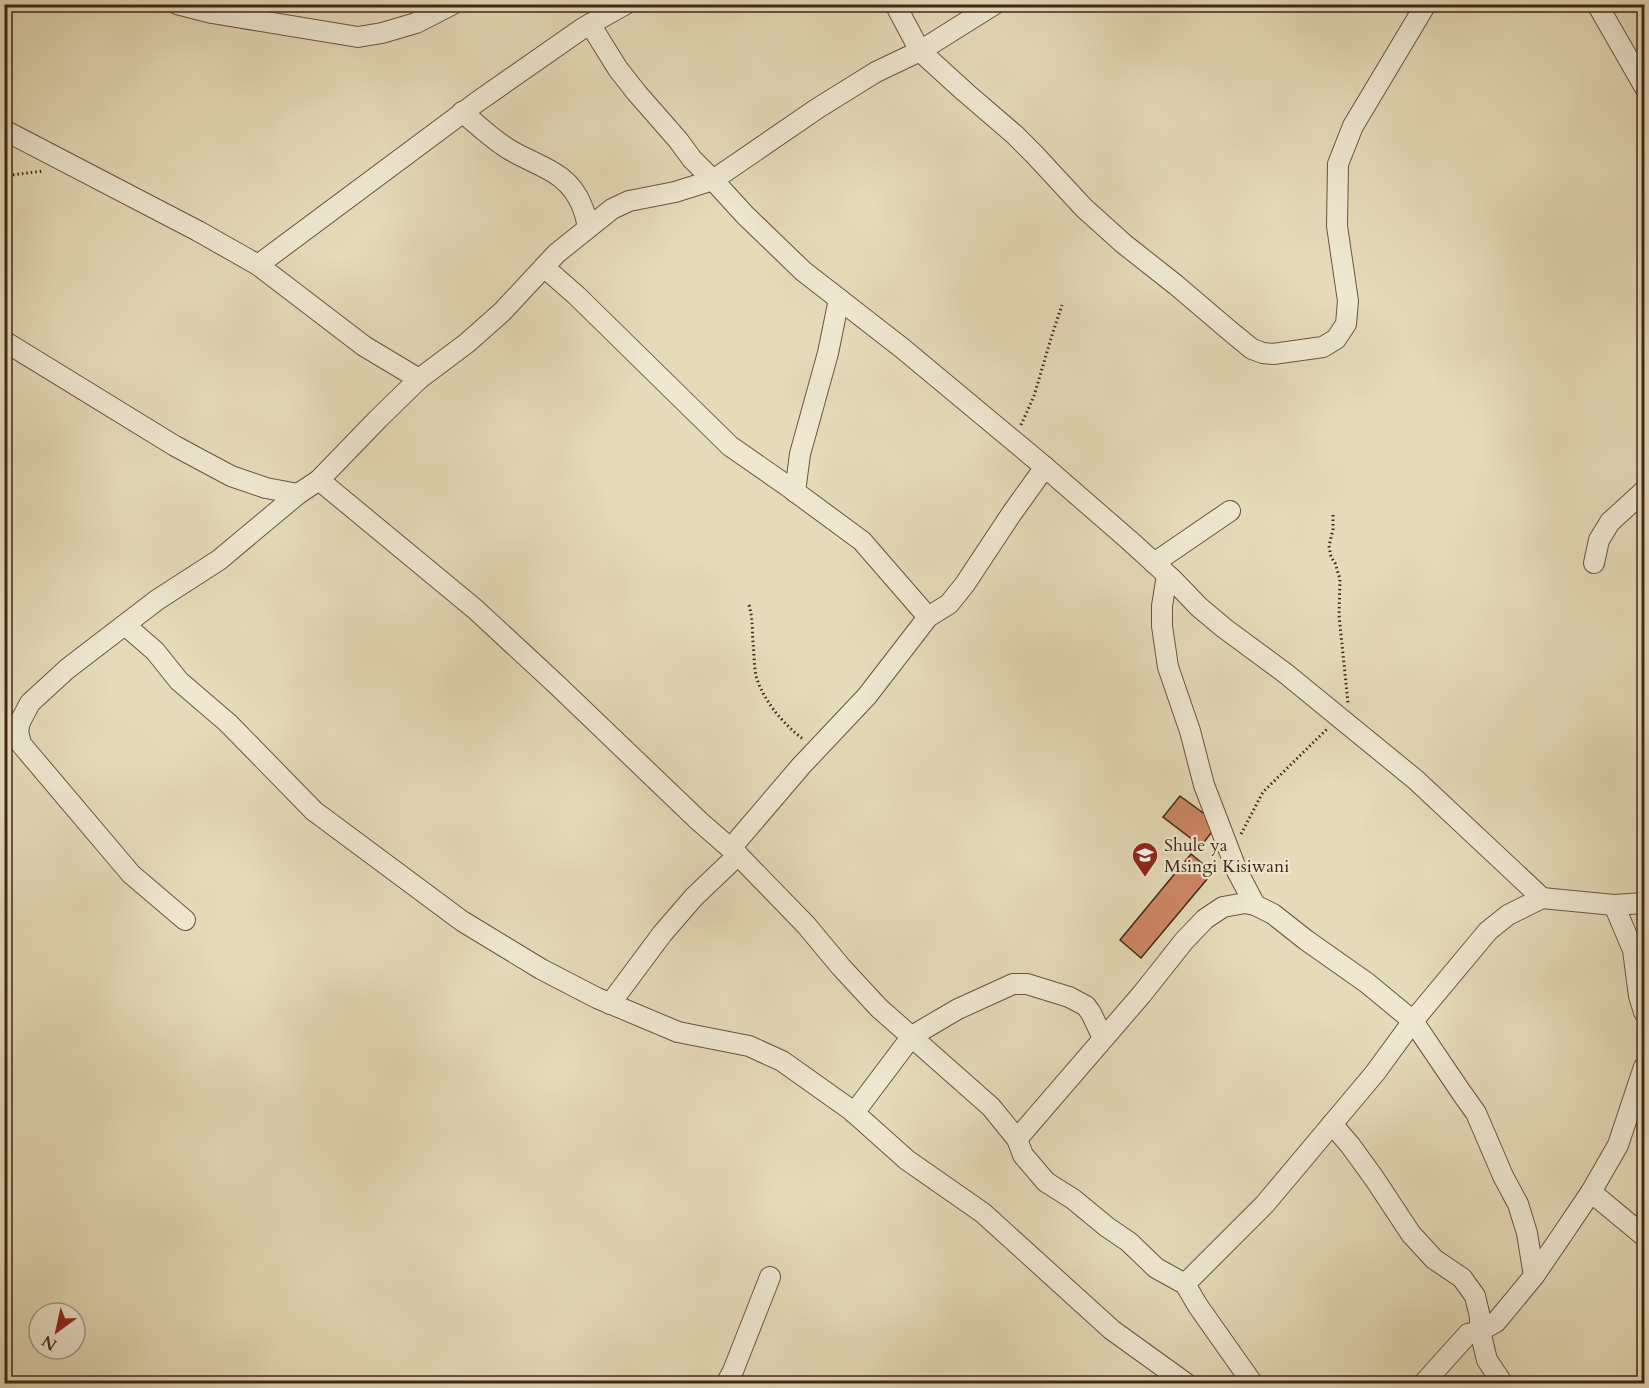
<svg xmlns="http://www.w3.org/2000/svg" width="1649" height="1388" viewBox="0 0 1649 1388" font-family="Cardo,serif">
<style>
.building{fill:#ce8766;stroke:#412718;stroke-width:1.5}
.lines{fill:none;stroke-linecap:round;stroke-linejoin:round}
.minor-casing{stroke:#6a5440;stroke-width:22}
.path{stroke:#412718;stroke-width:3;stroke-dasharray:1.5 3;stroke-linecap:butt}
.minor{stroke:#eee8d1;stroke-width:20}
.labels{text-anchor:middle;stroke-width:4.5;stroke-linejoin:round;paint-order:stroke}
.poi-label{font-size:18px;fill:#412718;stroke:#eee8d1;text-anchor:start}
</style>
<rect width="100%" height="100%" fill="#e5dbb8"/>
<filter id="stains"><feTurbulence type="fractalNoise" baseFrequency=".00333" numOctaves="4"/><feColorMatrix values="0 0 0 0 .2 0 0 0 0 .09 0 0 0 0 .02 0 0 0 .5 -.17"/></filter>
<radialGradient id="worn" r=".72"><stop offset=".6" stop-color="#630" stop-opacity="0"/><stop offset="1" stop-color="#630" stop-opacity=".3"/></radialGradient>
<g class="building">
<path d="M1180 796 1218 824 1201 846 1163 817Z"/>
<path d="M1191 854 1213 872 1141 958 1120 940Z"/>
</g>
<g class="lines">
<g class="minor-casing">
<g id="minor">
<path d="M177 4 212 13 358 37 382 33 416 23 453 4"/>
<path d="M895 4 920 51 965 92 1015 135 1034 154 1084 208 1124 244 1176 285 1230 331 1252 349 1263 353 1273 354 1323 347 1336 339 1346 324 1348 301 1337 226 1338 164 1353 126 1426 4"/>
<path d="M1597 4 1644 86"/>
<path d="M590 24 618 69 636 92 678 140 692 159 713 180 818 108 876 72 920 51 995 4"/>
<path d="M462 112C478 125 493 140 510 150 539 167 568 171 582 206 585 213 587 221 588 228"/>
<path d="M4 130 198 231 258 265 364 346 419 379"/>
<path d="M258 265 477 102 583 28 626 4"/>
<path d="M544 267 577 296 730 446 786 485 862 541 928 617"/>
<path d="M4 341 175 446 231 476 266 488 298 494"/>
<path d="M319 480 475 609 556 684 699 821 738 855 806 925 841 967 879 1008 991 1107 1017 1139 1023 1155 1046 1182 1073 1199 1107 1227 1129 1242 1156 1268 1185 1284 1198 1306 1253 1384"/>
<path d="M795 492 800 454 828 353 839 299"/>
<path d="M1154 563 1230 511"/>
<path d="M1594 563 1599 540 1610 522 1644 491"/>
<path d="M1167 575 1162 606V626L1168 667 1190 731 1204 785 1237 871 1255 905"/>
<path d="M125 625 155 651 179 681 228 723 314 811 462 921 541 969 597 998 678 1032 749 1046 782 1061 851 1110 907 1160 983 1213 1112 1330 1187 1384"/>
<path d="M731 848 801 766 867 696 928 617 949 604 965 584 1012 513 1045 467"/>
<path d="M1614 905 1633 950 1639 996 1644 1012"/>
<path d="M185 920 131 874 21 744 18 731 20 722 30 703 67 669 157 600 219 560 298 494 319 480 378 419 419 379 467 343 502 312 557 253 612 209 629 201 675 192 713 180 745 215 803 271 902 348 1045 467 1129 540 1173 580 1199 607 1224 628 1285 673 1416 780 1542 898"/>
<path d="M610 1004 662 934 694 897 738 855"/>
<path d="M854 1113 912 1036 958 1009 1013 984H1027L1069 997 1086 1006 1091 1013 1103 1038"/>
<path d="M1332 1124 1350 1145 1374 1178 1411 1234 1434 1259 1462 1278 1475 1296 1480 1317V1331L1487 1360 1503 1384"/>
<path d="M1017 1139 1142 994 1184 941 1205 919 1223 907 1245 903 1255 905 1273 914 1306 940 1367 983 1413 1021 1461 1092 1476 1113 1503 1176 1518 1204 1527 1233 1534 1276"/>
<path d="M1591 1192 1644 1236"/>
<path d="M1185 1284 1265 1204 1375 1073 1413 1021 1488 931 1508 915 1542 898 1614 905 1644 903"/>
<path d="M726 1384 733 1371 770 1277"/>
<path d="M1423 1384 1468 1334 1480 1331 1496 1322 1534 1276 1564 1232 1591 1192 1618 1145 1644 1067"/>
</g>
</g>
<g class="path">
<path d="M4 176 43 171"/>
<path d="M1021 425 1034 396 1052 335 1062 305"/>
<path d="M1333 515V529L1329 546 1331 557 1335 563 1340 579 1339 615 1348 703"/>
<path d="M749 605C753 619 752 629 753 643 754 653 754 665 756 676 763 700 783 724 803 739"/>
<path d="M1241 834 1263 792 1327 729"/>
</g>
<use href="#minor" class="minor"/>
</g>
<defs>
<g id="school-pin" transform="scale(1.35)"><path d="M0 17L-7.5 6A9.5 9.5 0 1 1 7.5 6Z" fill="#8f2418" stroke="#eee8d1"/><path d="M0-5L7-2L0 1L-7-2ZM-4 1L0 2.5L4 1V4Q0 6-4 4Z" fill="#fff"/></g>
</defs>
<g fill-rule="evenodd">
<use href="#school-pin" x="1145" y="855"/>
</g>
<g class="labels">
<g class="poi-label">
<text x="1164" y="851">Shule ya<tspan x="1164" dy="21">Msingi Kisiwani</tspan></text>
</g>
</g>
<rect width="1649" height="1388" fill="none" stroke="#e5dbb8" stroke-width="24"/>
<rect x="6" y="6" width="1637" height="1376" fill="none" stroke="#412718" stroke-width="3"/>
<rect x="12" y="12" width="1625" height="1364" fill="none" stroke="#412718" stroke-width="1.5"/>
<g transform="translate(57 1331) rotate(213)"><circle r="28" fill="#eee8d1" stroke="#a99b87" stroke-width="1.5"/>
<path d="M0-4.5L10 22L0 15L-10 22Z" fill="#8f2418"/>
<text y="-9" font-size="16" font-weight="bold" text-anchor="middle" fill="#412718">N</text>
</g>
<rect width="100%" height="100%" filter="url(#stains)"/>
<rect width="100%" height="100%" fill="url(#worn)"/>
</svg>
